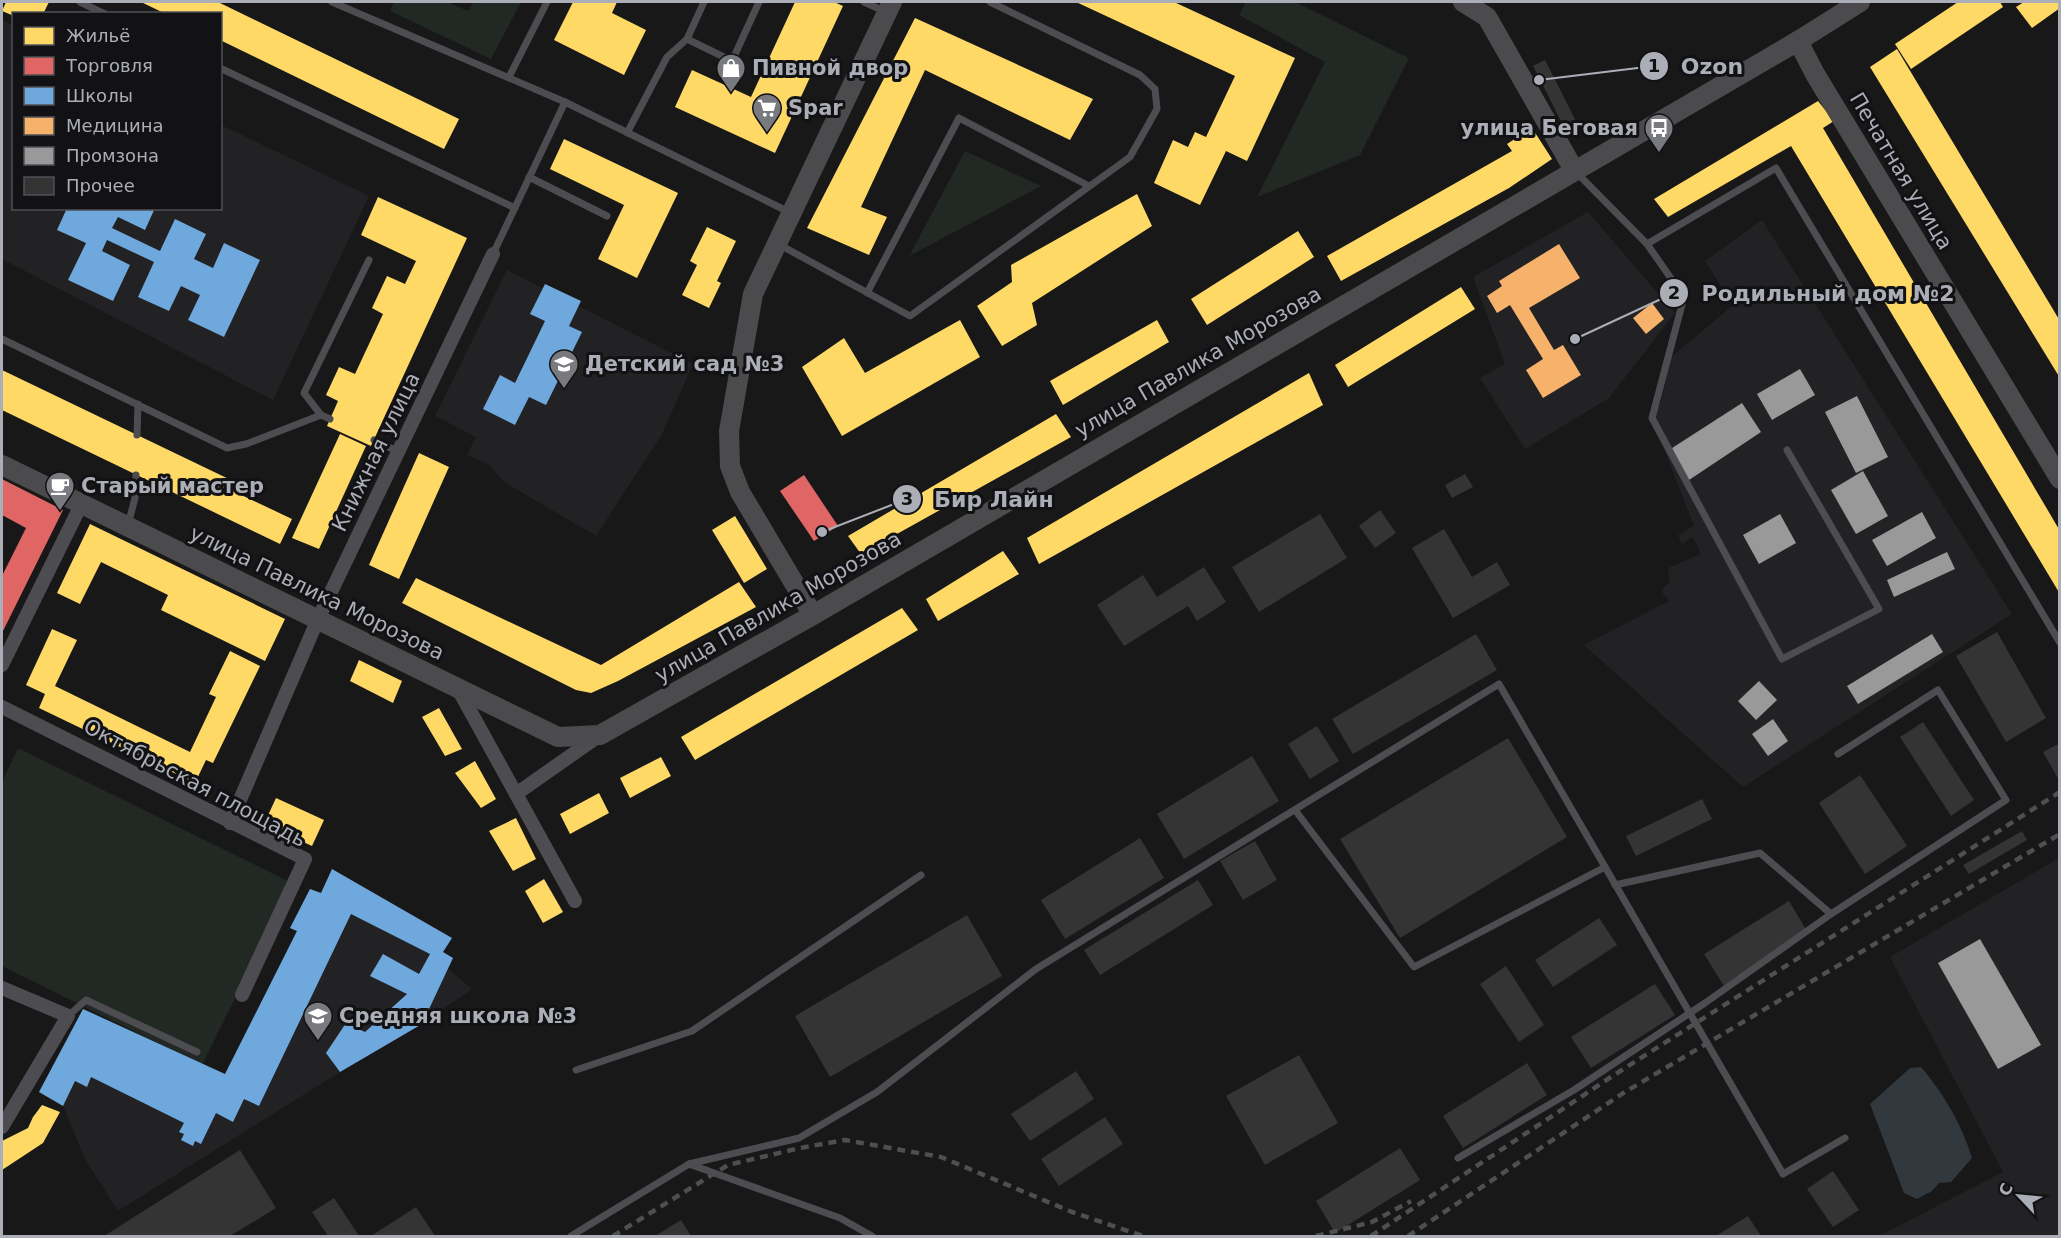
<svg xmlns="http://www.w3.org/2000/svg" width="2061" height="1238" viewBox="0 0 2061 1238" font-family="'DejaVu Sans',sans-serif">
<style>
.built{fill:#222224}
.green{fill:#222823}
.water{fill:#31383e}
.homes{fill:#ffd966}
.shops{fill:#e06666}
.schools{fill:#6fa8dc}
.health{fill:#f6b26b}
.industry{fill:#999}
.building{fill:#343435}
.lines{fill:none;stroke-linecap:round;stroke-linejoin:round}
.lane{stroke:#4d4d51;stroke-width:7}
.street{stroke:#4d4d51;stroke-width:14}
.secondary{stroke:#4b4b4e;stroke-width:20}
.rail{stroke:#4e4f51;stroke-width:4.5;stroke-dasharray:8 6;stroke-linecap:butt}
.labels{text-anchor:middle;stroke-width:6;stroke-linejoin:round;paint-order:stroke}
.poi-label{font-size:21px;font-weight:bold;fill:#abaeb7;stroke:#121214;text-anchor:start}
.street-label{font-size:21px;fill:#abaeb7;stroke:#121214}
.leader{fill:none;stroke:#abaeb7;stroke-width:2}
.callout-dot{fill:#abaeb7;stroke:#121214;stroke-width:2}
.mark-label{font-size:18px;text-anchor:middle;font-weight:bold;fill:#111}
.callout-label{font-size:22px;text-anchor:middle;font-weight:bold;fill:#abaeb7;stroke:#121214;stroke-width:6;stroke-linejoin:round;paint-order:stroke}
</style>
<rect width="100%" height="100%" fill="#181818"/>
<g class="built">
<path d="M2 20 13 26 14 208H220L221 125 369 196 273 400 2 259Z"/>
<path d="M1588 212 1675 313 1609 398 1525 449 1480 378 1505 364 1473 277Z"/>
<path d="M1762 220 2012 614 1743 787 1584 645 1669 601 1661 591 1670 581 1668 568 1701 554 1693 537 1682 544 1678 535 1694 526 1652 418 1661 402 1671 357 1733 305 1705 261Z"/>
<path d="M507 270 693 364 662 434 596 536 504 482 488 464 467 455 476 437 435 416Z"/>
<path d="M2059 858V1236H1879L2003 1172 1890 957Z"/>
<path d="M332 869 452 938 443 952 453 958 448 969 472 989 421 1024 340 1072 118 1211 85 1159 63 1106 39 1092 83 1009 225 1074 297 932 290 928 310 889 321 893Z"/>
</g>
<g class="green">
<path d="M394 2H447L468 11 474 2H521L491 59 390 11Z"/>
<path d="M1246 2H1295L1409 58 1360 155 1257 197 1325 62 1239 15Z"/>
<path d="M965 151 1041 186 909 256Z"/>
<path d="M18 748 292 883 202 1065 2 966V782Z"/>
</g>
<path class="water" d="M1921 1067C1944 1094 1962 1125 1972 1158L1951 1182 1939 1183 1932 1191 1917 1199 1904 1193 1870 1104 1910 1068Z"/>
<g class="homes">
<path d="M6 2H49L43 14H14V16L2 11Z"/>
<path d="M141 2H218L459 119 444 149 220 40V14H166Z"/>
<path d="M573 2H617L612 13 646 30 624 75 554 40Z"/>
<path d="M795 2H834L843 6 775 153 675 107 692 70 751 97Z"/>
<path d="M1076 2H1174L1295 58 1247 161 1226 151 1200 205 1154 183 1173 140 1188 147 1195 132 1206 137 1235 76Z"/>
<path d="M1958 2H2000L2003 7 1911 69 1895 44Z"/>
<path d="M2024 2H2060V8L2032 28 2016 7Z"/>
<path d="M915 18 1093 99 1070 140 925 70 861 207 887 217 869 255 807 228Z"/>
<path d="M1897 49 2060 321V378L1870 67Z"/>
<path d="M1818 101 1834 121 1823 128 2060 531V594L1791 146 1668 217 1654 199Z"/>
<path d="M1532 128 1552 159 1509 188 1341 281 1327 256 1512 151 1507 144Z"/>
<path d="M564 139 678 193 637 278 598 259 624 205 550 169Z"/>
<path d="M1137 194 1152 226 1032 303 1037 325 1002 346 977 306 1012 282 1011 265Z"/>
<path d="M378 197 467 238 371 446 327 426 338 401 326 395 339 367 355 374 383 314 372 308 387 276 405 284 416 261 361 235Z"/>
<path d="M707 227 736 241 717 281 721 283 709 308 682 295 697 265 690 261Z"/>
<path d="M1298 231 1314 257 1207 325 1191 299Z"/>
<path d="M1461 287 1475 309 1348 387 1335 365Z"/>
<path d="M960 320 980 357 842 436 802 367 844 338 865 373Z"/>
<path d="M1157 320 1169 342 1063 405 1050 381Z"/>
<path d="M2 370 235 482 231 490 292 519 280 544 2 410Z"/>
<path d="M1309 373 1323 405 1039 564 1027 538Z"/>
<path d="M1056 414 1071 437 861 554 848 536Z"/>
<path d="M340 434 366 446 319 549 292 538Z"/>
<path d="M419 453 449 467 399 579 369 565Z"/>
<path d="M735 516 767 569 744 583 712 530Z"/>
<path d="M90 524 285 619 265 661 161 610 168 595 101 562 80 604 57 593Z"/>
<path d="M1003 551 1019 574 938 621 926 599Z"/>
<path d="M416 578 601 665 739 582 756 607 618 681 591 693 576 690 402 603Z"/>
<path d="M902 608 918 630 695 760 681 737Z"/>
<path d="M52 629 77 640 55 686 190 752 216 697 209 694 230 651 260 666 213 763 206 760 195 783 39 708 45 694 26 685Z"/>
<path d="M359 660 402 681 393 703 350 681Z"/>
<path d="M439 708 462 749 445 756 422 717Z"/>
<path d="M661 757 671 776 630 798 620 778Z"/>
<path d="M475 761 496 799 481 808 455 773Z"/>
<path d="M599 793 609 813 570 834 560 814Z"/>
<path d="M276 798 324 820 312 846 264 824Z"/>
<path d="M516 818 536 859 513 871 489 831Z"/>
<path d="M544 879 563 912 543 923 525 891Z"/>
<path d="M42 1105 60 1112 43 1143 2 1170V1141L28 1128 33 1117Z"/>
</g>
<g class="shops">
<path d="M804 475 838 526 814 541 780 491Z"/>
<path d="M2 479 63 510 2 633V576L26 528 2 515Z"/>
</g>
<g class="schools">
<path d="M67 208H155L145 230 118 217 112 228 160 251 175 219 206 234 194 259 213 268 224 243 260 260 224 337 188 320 200 295 181 286 169 311 138 297 154 262 107 240 102 251 130 265 113 301 68 280 86 243 57 230Z"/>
<path d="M545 284 581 301 569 326 582 332 546 405 529 397 515 425 483 409 500 375 515 383 545 321 530 314Z"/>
<path d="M332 869 452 938 443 952 453 958 422 1024 340 1072 326 1053 346 1023 365 1032 407 994 370 976 383 954 419 974 430 954 351 914 259 1106 244 1099 233 1122 216 1113 201 1144 195 1141 193 1146 181 1140 184 1134 179 1132 184 1123 91 1077 87 1087 75 1081 63 1106 39 1092 83 1009 225 1074 297 931 290 928 310 889 321 893Z"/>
</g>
<g class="health">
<path d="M1559 244 1580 278 1529 308 1554 350 1563 345 1581 375 1543 398 1526 370 1543 359 1510 305 1497 313 1487 296 1502 286 1499 281Z"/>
<path d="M1652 303 1664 319 1646 334 1633 318Z"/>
</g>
<g class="industry">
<path d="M1800 369 1815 395 1772 420 1757 394Z"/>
<path d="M1857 396 1888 457 1856 473 1825 412Z"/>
<path d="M1742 403 1761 432 1689 480 1669 450Z"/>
<path d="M1863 471 1888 516 1856 534 1831 490Z"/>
<path d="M1922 512 1936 538 1887 566 1872 540Z"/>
<path d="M1780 514 1796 543 1759 564 1743 535Z"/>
<path d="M1947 552 1955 569 1894 597 1887 580Z"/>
<path d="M1932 634 1943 652 1858 704 1847 686Z"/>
<path d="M1759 681 1777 700 1756 720 1738 701Z"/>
<path d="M1773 719 1788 741 1768 756 1752 734Z"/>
<path d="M1980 939 2041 1045 1998 1069 1938 963Z"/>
</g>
<g class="building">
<path d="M1545 60 1578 125 1566 131 1533 66Z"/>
<path d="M1465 474 1473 487 1452 498 1445 485Z"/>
<path d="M1380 510 1396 533 1375 548 1359 526Z"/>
<path d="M1320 514 1347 558 1259 612 1232 567Z"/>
<path d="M1444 529 1472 577 1497 562 1510 585 1453 618 1412 548Z"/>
<path d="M1204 567 1226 602 1197 621 1188 606 1124 646 1097 605 1143 575 1157 597Z"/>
<path d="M1997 632 2046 718 2006 742 1956 656Z"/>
<path d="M1476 634 1497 670 1353 754 1332 719Z"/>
<path d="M1923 722 1974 800 1951 816 1900 737Z"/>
<path d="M1317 726 1339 761 1310 779 1288 744Z"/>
<path d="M1508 738 1567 837 1400 938 1340 839Z"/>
<path d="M2060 743V782L2043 752Z"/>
<path d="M1252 756 1279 801 1184 859 1157 814Z"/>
<path d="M1860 775 1907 846 1865 874 1819 803Z"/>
<path d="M1702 799 1712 819 1636 856 1626 836Z"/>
<path d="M2022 831 2027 840 1969 874 1963 865Z"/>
<path d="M1140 838 1164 878 1065 939 1041 900Z"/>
<path d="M1255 841 1277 880 1243 900 1220 861Z"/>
<path d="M1198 880 1213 905 1100 975 1084 950Z"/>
<path d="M1789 901 1808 933 1724 986 1704 954Z"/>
<path d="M967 915 1002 976 830 1077 795 1016Z"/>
<path d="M1599 918 1617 945 1553 987 1535 960Z"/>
<path d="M1506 966 1544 1025 1519 1042 1480 984Z"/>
<path d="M1655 984 1675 1015 1591 1068 1571 1037Z"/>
<path d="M1299 1055 1338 1123 1265 1165 1226 1096Z"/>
<path d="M1527 1063 1547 1095 1463 1148 1443 1116Z"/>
<path d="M1076 1071 1094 1099 1030 1141 1011 1114Z"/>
<path d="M1105 1117 1123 1144 1059 1186 1041 1159Z"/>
<path d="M1400 1148 1420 1180 1335 1233 1316 1201Z"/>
<path d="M240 1150 276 1208 230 1236H104Z"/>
<path d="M1833 1171 1859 1210 1833 1227 1807 1189Z"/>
<path d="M334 1198 359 1236H328L312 1212Z"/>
<path d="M416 1207 435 1236H371Z"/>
<path d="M1748 1216 1761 1236H1716Z"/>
<path d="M681 1220 691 1236H655Z"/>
</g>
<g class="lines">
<g class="lane">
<path d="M80 2 105 14"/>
<path d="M332 2 565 102 789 212"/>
<path d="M864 2 886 12"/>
<path d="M687 39 732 61 759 2"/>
<path d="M220 68 515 208"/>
<path d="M509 77 547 2"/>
<path d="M627 133 667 57 687 39 704 2"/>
<path d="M1576 172 1647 244 1684 297 1652 418 1782 659 1879 609 1787 450"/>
<path d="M529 177 607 216"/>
<path d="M1647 244 1776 168 2060 643"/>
<path d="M780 245 910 316 1130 157 1157 109 1155 89 1140 75 990 2"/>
<path d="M493 254 565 102"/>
<path d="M867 293 959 118 1089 186"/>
<path d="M2 339 227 448 246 444 321 415 330 419"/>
<path d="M321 415 304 393 369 260"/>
<path d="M137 435 138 404"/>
<path d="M374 440 399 452"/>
<path d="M128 525 135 498 136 475"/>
<path d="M1295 810 1414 967 1605 867"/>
<path d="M1615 885 1760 853 1831 914 2006 800 1938 690 1838 754"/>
<path d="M68 1016 86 1000 197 1052"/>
<path d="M576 1070 692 1031 921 875"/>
<path d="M1458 1158 1574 1090 1705 1003 1831 914"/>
<path d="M689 1164 840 1218 872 1236"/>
<path d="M571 1236 689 1164 799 1138 877 1092 1036 969 1499 684 1783 1174 1845 1138"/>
</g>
<g class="street">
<path d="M2 665 81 505"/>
<path d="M457 687 575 901"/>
<path d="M2 707 305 859 242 995"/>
<path d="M516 794 600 735"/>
<path d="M230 823 318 619 493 254"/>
<path d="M2 988 68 1016 2 1127"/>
</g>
<g class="secondary">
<path d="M1463 2 1487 17 1574 170"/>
<path d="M1798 41 1815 74 2060 479"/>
<path d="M2 465 558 737 600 735 646 709 813 615 1798 41 1860 2"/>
<path d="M813 615 740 492 730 466 729 431 753 294 892 2"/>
</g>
<g class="rail">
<path d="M613 1236 728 1165 800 1148 845 1140 941 1157 1072 1212 1143 1236"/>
<path d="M1316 1236 1372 1222 1411 1201"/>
<path d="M1371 1236 1611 1077 2060 792"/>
<path d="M1408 1236 1625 1092 2060 834"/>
</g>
</g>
<defs>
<g id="shop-pin" transform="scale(1.5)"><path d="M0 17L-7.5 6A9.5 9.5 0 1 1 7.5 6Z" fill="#787a7f" stroke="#121214"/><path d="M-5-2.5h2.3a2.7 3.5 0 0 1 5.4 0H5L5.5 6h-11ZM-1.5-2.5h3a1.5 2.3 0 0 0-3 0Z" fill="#fff"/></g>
<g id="supermarket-pin" transform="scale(1.5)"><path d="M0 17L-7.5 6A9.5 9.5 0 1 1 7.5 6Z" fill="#787a7f" stroke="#121214"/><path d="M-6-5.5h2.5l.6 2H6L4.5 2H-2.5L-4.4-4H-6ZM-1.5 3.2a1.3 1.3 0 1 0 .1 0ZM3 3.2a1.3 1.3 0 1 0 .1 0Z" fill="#fff"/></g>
<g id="bus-pin" transform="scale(1.5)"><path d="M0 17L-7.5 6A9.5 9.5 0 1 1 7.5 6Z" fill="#787a7f" stroke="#121214"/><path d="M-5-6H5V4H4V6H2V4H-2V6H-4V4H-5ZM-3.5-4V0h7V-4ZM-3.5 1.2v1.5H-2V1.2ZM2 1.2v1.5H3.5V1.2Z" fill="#fff"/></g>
<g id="school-pin" transform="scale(1.5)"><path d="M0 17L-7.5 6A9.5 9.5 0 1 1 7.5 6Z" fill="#787a7f" stroke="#121214"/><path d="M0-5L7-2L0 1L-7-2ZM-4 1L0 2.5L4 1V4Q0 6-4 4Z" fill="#fff"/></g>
<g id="cafe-pin" transform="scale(1.5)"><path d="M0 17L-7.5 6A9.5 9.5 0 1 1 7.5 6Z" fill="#787a7f" stroke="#121214"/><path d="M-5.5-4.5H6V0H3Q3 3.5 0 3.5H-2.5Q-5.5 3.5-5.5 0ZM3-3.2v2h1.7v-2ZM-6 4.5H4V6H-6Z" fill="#fff"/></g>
</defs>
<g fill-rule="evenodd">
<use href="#shop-pin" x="731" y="68"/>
<use href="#supermarket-pin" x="767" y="108"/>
<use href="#bus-pin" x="1659" y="128"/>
<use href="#school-pin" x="564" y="364"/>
<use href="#cafe-pin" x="60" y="486"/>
<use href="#school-pin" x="318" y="1016"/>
</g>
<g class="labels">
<g class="poi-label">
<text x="752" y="75">Пивной двор</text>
<text x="788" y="115">Spar</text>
<text x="1638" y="135" text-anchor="end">улица Беговая</text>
<text x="585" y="371">Детский сад №3</text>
<text x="81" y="493">Старый мастер</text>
<text x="339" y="1023">Средняя школа №3</text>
</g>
<g class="street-label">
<text transform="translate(1901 171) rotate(59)" y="7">Печатная улица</text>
<text transform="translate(1198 362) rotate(-30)" y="7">улица Павлика Морозова</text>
<text transform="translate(376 452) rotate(-64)" y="7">Книжная улица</text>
<text transform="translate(317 593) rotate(26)" y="7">улица Павлика Морозова</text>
<text transform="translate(778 607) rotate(-30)" y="7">улица Павлика Морозова</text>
<text transform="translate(195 783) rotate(28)" y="7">Октябрьская площадь</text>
</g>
</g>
<path class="leader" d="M1539 80L1654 66M1575 339L1674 293M822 532L907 499"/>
<g class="callout-dot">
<circle cx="1539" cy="80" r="6"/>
<circle cx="1575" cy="339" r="6"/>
<circle cx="822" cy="532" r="6"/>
<circle cx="1654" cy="66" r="15"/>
<circle cx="1674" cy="293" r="15"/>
<circle cx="907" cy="499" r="15"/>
</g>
<g class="mark-label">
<text x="1654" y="72">1</text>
<text x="1674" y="299">2</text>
<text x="907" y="505">3</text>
</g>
<g class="callout-label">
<text x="1712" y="74">Ozon</text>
<text x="1828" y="301">Родильный дом №2</text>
<text x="994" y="507">Бир Лайн</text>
</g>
<rect width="2061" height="1238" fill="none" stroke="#abaeb7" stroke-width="6"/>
<rect x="12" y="12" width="210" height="198" fill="#121214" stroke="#4f5055" stroke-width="1.5"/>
<rect x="24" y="27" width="30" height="18" fill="#ffd966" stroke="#4f5055" stroke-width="1.5"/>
<text x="66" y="42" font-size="18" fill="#abaeb7">Жильё</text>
<rect x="24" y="57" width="30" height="18" fill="#e06666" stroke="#4f5055" stroke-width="1.5"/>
<text x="66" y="72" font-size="18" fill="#abaeb7">Торговля</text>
<rect x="24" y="87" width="30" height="18" fill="#6fa8dc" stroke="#4f5055" stroke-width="1.5"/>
<text x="66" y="102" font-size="18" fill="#abaeb7">Школы</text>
<rect x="24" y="117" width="30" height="18" fill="#f6b26b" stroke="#4f5055" stroke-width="1.5"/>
<text x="66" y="132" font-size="18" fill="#abaeb7">Медицина</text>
<rect x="24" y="147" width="30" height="18" fill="#999999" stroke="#4f5055" stroke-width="1.5"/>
<text x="66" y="162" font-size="18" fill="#abaeb7">Промзона</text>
<rect x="24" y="177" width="30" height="18" fill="#343435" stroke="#4f5055" stroke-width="1.5"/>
<text x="66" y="192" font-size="18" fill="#abaeb7">Прочее</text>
<g transform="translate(2019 1196) rotate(296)" stroke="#121214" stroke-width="4.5" paint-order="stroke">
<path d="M0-4.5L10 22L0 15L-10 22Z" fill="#abaeb7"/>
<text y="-9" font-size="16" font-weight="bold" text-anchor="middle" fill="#abaeb7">С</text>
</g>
</svg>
